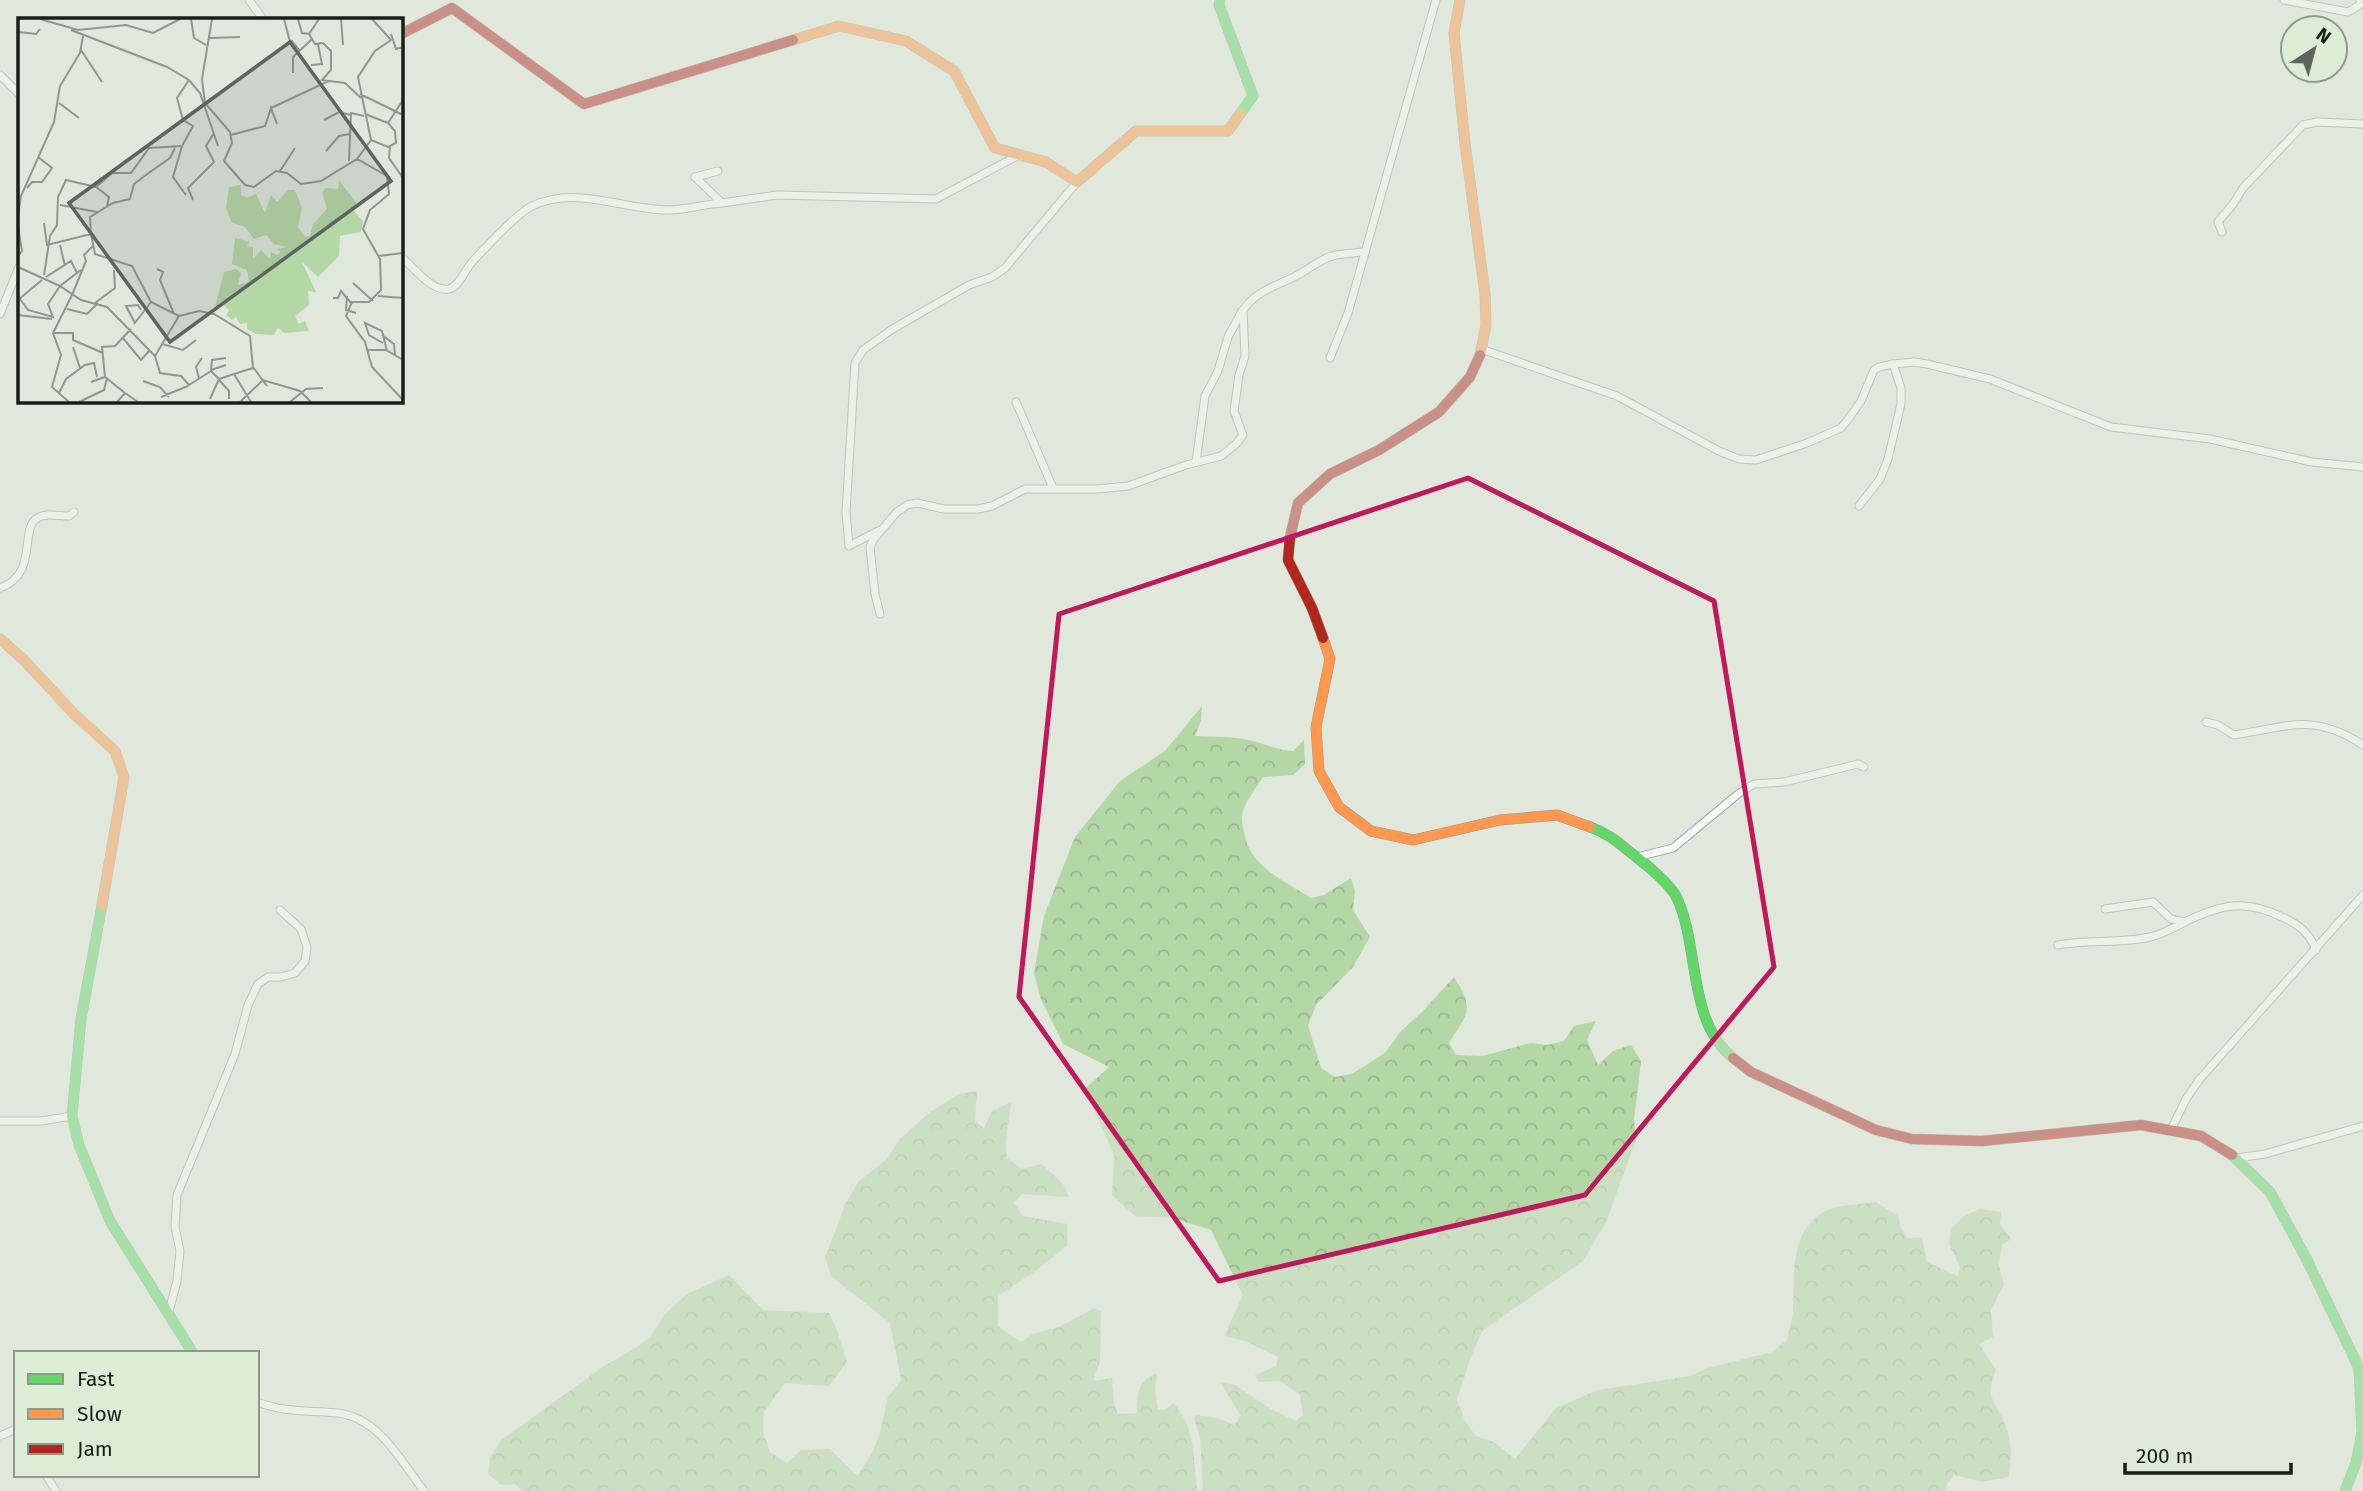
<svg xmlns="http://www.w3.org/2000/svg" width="2363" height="1491" viewBox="0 0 2363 1491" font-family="'Fira Sans',sans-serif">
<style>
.forest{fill:url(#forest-crowns)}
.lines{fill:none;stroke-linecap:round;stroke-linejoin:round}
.street-casing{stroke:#9aa097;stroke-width:9}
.fast-casing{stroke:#9aa097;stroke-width:11}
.slow-casing{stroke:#9aa097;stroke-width:11}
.jam-casing{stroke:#9aa097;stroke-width:11}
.street{stroke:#fafcfa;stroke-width:7}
.fast{stroke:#63d668;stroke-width:10}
.slow{stroke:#ff974d;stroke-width:10}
.jam{stroke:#b3261e;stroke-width:10}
.marked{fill:none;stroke:#c2185b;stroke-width:5;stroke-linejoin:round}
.inset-road{fill:none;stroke:#90988d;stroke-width:2}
.view{fill:#5e655c;fill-opacity:0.15;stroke:#5e655c;stroke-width:3.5}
.inset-edge{fill:none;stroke:#191f17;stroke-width:3.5}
</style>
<defs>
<pattern id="forest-crowns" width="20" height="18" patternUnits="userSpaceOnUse" patternTransform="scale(1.75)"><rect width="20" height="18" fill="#b4d7a6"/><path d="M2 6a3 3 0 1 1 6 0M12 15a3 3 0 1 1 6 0" fill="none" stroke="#9ab88e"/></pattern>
</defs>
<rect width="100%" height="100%" fill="#dfe8db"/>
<g class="forest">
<path d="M1202 706 1201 720 1195 736C1215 737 1235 736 1253 741 1268 745 1277 750 1293 751L1304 740 1305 764 1293 775 1263 777C1256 788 1244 803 1242 815 1241 820 1243 827 1244 832 1249 867 1284 880 1311 898L1324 895 1351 878 1355 891 1353 910 1370 937 1353 967 1316 1005 1308 1025 1321 1068 1335 1077 1352 1074 1385 1053 1401 1031 1422 1012 1454 977C1475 1011 1468 1012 1449 1043L1456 1055 1482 1056 1531 1043 1547 1045 1564 1041 1574 1026 1596 1021 1587 1040 1598 1065 1613 1051 1631 1045 1641 1061 1634 1120 1636 1140 1606 1222 1583 1261 1482 1331 1469 1362 1457 1400 1465 1421 1476 1436 1494 1442 1515 1459 1556 1408 1598 1390 1690 1376 1708 1368 1772 1352 1787 1340C1789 1330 1793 1319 1793 1308 1795 1274 1789 1234 1822 1213 1836 1204 1860 1205 1876 1202L1898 1216 1901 1228 1908 1238 1922 1237 1927 1262 1958 1276 1960 1267 1949 1244 1951 1229 1964 1216 1980 1209 2001 1212 2000 1224 2011 1239 2002 1245 1999 1266 2004 1285 1991 1310 1993 1337 1979 1344 1996 1370C1982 1401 2000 1405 2008 1432 2012 1447 2011 1462 2009 1477L1982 1482 1954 1475 1946 1486 1947 1491H1203L1200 1438 1194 1419 1196 1415 1217 1418 1234 1425 1241 1416 1220 1382 1235 1385 1271 1409 1296 1421 1303 1415 1300 1395 1280 1381 1259 1382 1255 1375 1276 1366 1278 1357 1245 1341 1224 1336 1243 1295 1211 1230 1172 1218 1135 1216 1112 1195 1114 1155 1085 1089 1109 1067 1063 1044 1040 997 1034 972 1044 916 1075 837 1120 781 1165 751Z"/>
<path d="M977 1091 975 1121 984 1128 992 1111 1011 1102C1010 1121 1003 1140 1007 1158L1022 1169 1042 1164 1063 1184 1069 1197 1022 1194 1014 1203 1023 1216 1067 1224V1246L1034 1272 998 1296V1326L1021 1342 1033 1334 1061 1326 1094 1308 1101 1311 1100 1361 1093 1381 1112 1378 1114 1403 1118 1414 1137 1413C1138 1392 1136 1383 1157 1373L1155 1390 1158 1409 1165 1410 1173 1403C1197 1427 1192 1460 1198 1491H522L515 1484 501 1485 488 1474 490 1458 500 1441 604 1366 639 1346 652 1335 664 1315 687 1294 729 1275 763 1310 829 1313 837 1330 847 1362 829 1386 785 1383 764 1412 763 1432 770 1452 787 1463 801 1450 830 1449 857 1476 871 1455 879 1436 888 1397 901 1380 890 1323 831 1276 825 1258 845 1205 858 1182 887 1159 900 1139 930 1112 959 1094Z"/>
</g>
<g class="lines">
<g class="street-casing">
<g id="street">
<path d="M249 0 263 19"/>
<path d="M2284 0 2348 12 2363 3 2360 0"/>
<path d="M0 75 19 94"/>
<path d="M718 171 695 177 722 203 777 195 936 199 1019 155"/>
<path d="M2222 232 2218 222 2233 204 2243 188 2303 125 2317 122 2363 124"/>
<path d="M401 257C414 267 431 292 449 289 459 287 466 268 473 261 486 247 516 214 532 206 577 185 623 210 669 210 686 210 704 204 722 203"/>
<path d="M0 314 19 267"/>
<path d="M1481 349 1617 396 1719 451 1739 459 1756 460 1807 443 1841 428 1847 421 1861 401 1874 370 1879 367 1893 364 1901 388V404L1888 459 1880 479 1859 506"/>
<path d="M1330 358 1348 313 1436 0"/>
<path d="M1893 364 1914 362 1927 364 1990 379 2111 427 2210 439 2312 462 2363 467"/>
<path d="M1016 402 1053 488"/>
<path d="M1196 462 1205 396 1218 371 1228 337 1242 311"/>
<path d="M878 531 849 546 846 512 855 363 863 350 891 330 969 285 992 277 1005 268 1077 182"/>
<path d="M0 588C38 575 20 531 36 519 45 512 59 516 69 516L74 512"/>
<path d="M880 614 875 594 870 547 873 540 896 513 907 505 917 503 944 509H978L992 506 1025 489H1097L1128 486 1186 465 1221 456 1236 444 1243 435 1234 411 1239 375 1245 356 1243 310C1258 288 1282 285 1303 272 1313 266 1321 259 1332 256 1343 253 1355 254 1365 251"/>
<path d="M2206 722 2218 725 2234 735C2287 727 2313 712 2363 745"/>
<path d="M1637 857 1673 848 1738 794 1754 784 1784 782 1858 764 1864 767"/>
<path d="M2105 909 2153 902 2171 919 2184 922"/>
<path d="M2058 945C2088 939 2120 944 2150 937 2163 934 2173 928 2185 922 2221 904 2245 899 2282 917 2298 924 2310 933 2316 950"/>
<path d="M0 1121H41L72 1116"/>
<path d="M2171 1130 2186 1099 2199 1080 2363 895"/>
<path d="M2237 1158 2265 1154 2363 1126"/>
<path d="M168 1315 177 1281 180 1251 175 1227 177 1195 235 1054 248 1005 258 984 268 977H281L295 973 305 961 307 947 301 929 280 910"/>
<path d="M257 1402C286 1413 309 1410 338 1413 379 1418 401 1461 424 1491"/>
<path d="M0 1436 16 1429"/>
<path d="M46 1475 56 1491"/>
</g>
</g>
<g class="fast-casing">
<g id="fast">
<path d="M1220 0 1219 5 1253 96 1240 114"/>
<path d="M1590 827C1608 833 1620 844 1635 856 1647 865 1671 885 1677 898 1700 948 1687 1021 1733 1058"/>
<path d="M102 905 81 1019 72 1116 79 1145 110 1221 193 1353"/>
<path d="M2232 1155 2270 1192 2306 1258 2359 1368 2362 1432 2356 1463 2345 1491"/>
</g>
</g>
<g class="slow-casing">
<g id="slow">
<path d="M1460 0 1454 33 1465 144 1485 294 1486 325 1480 355"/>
<path d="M793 40 839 26 906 41 954 71 995 148 1046 162 1077 182 1136 131H1228L1240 114"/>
<path d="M1323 638 1330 659 1316 727 1319 771 1339 807 1371 831 1413 840 1500 820 1557 815 1590 827"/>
<path d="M0 639 24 660 74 714 115 751 124 777 102 905"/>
</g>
</g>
<g class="jam-casing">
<g id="jam">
<path d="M401 34 452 8 584 104 793 40"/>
<path d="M1323 638 1312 608 1288 560 1290 537 1298 503 1330 474 1379 450 1439 412 1470 377 1480 355"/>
<path d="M1733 1058 1751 1072 1876 1130 1912 1139 1982 1141 2141 1125 2201 1136 2232 1155"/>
</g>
</g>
<use href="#street" class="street"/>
<use href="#fast" class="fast"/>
<use href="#slow" class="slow"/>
<use href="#jam" class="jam"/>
</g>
<path d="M0 0H2363V1491H0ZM1468 478 1714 601 1774 967 1585 1195 1219 1281 1019 997 1059 614Z" fill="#dfe8db" fill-opacity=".55" fill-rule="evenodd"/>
<path class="marked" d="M1468 478 1714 601 1774 967 1585 1195 1219 1281 1019 997 1059 614Z"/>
<g transform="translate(18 18)">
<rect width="385" height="385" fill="#dfe8db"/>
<path d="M321 162 339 186 334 191 345 203 343 214 322 218 321 238 300 259 284 244 298 274 290 273 291 287 277 298 281 306 287 303 291 313 266 315 260 310 256 317 238 316 229 311V305L222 306 218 299 214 302 208 297 211 292 205 287 197 289 206 254 218 251 223 255 220 267 231 264 229 252 214 246 217 220 232 224 228 228 235 229V241L243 232 252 241 253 234 259 237 263 234 259 231 269 229 256 226 248 217 236 221 227 209 214 205 208 190 211 169 223 167V177L229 180 238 176 247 195 253 177 259 184 270 172H277L284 190 280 209 287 219 292 218 295 206 309 191 304 174 308 170 320 171Z" fill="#b4d7a6"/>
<path class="inset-road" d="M22 1 60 12 108 7 135 15 162 1M173 1 176 20 188 27M194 1 184 61 187 85 212 114 214 125 206 143 227 167 236 169 258 153 269 155 283 166 303 163 339 141 369 158 371 176 352 192 345 211 362 241 363 272 351 284H334L328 298 347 324 354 349 385 382M266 1 272 24M280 1 284 15 291 16M323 1 325 27M53 12 149 49 171 62 182 75 200 128M0 14 18 16 22 11M373 16 378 31 385 29M191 20 222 19M263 30 274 23 282 33M63 32 84 64M293 47 304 46 300 26M275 55V39L294 21M311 63 327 65 343 80M342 76 385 97M41 85 61 100M253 90 311 63 304 62 313 52V33L305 25 297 26 291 16 301 1M347 96 370 105 385 82M306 102 321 94 333 97M213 117 247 108 253 90 259 106M353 122 370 129 378 125 377 113 370 105M164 128 155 159 168 177M372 129 371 140 385 160M308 133 321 118 332 116M339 141 353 122 340 59 357 33 373 22 354 1M331 143 333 95 346 98M262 153 277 130M132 154 152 140 157 130M78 169 94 155H113L131 130 164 128 175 108 165 102 159 80 171 62M9 170 14 164H24L34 150 20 139M175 182 170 170 196 144 188 128 196 115M42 187 79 194M0 199 3 178 36 104 42 68 62 35 65 18M26 205 29 227 73 216 77 236 114 248 133 284 161 298 137 338M0 209 4 233 0 238M73 216 72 199 95 185 112 181 116 166 132 154M42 227 47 248M360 238 385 235M0 249 42 268 30 286 35 299 10 292 2 281M139 251 145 254 142 262 156 296M63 252 42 268 63 282 89 289 137 338 142 355 163 358 171 367 193 353 201 361 216 356 233 384M26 257 32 218 39 207 40 179 48 162 78 169 91 179 89 188M28 259 53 243 59 255M335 265 355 283M54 277 68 243 66 237 75 228M329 278 328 292 338 295M360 278 385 280M315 280H320L323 273 333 285M0 282 24 262M77 285 97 270 96 252M49 291 69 296 80 285M0 297 34 301M161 298 181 293 196 296 232 318 235 350 216 356M117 305 108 288 120 287 123 292M116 306 133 284M35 315H55V322L85 335M364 317 376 326 377 337M105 320 123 342 132 332M365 325 351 317 347 305 364 313 369 333M144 326 165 332 178 322M55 329 62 350M349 332H368L385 342M208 347 193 352 194 342 208 340M235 349 249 368M87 359 84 329 97 328 113 311M181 360 178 349 184 340M201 362 211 373V381M125 363 142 369 151 379M73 364 87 359 107 375M41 375 48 361 67 347 76 345 79 359M143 379 170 368M192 381 201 361M51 384 34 369 43 337 35 315 54 277M61 384 86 372 89 360M99 384 107 375 120 384M222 384 245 362 282 373 293 384M272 384 288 371 305 370"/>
<path class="view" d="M272 24 373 163 152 324 51 185Z"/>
<rect width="385" height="385" class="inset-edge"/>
</g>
<rect x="14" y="1351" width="245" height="126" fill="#dcedd6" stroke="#8e9b8a" stroke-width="2"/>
<rect x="28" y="1374" width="35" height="10" fill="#63d668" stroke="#8e9b8a" stroke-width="2"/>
<text x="77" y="1386" font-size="21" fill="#191f17">Fast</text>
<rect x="28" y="1409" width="35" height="10" fill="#ff974d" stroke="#8e9b8a" stroke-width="2"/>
<text x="77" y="1421" font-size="21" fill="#191f17">Slow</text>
<rect x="28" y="1444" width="35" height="10" fill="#b3261e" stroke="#8e9b8a" stroke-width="2"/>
<text x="77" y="1456" font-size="21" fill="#191f17">Jam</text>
<g transform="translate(2314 49) rotate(36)"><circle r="33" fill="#dcedd6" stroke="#8e9b8a" stroke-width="2"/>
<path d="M0-5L12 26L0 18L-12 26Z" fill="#5e655c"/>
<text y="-10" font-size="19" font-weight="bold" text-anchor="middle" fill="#191f17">N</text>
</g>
<path d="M2125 1463v10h166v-10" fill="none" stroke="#191f17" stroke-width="3.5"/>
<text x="2136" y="1463" font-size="21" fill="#191f17" stroke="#dcedd6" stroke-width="5" paint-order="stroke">200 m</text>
</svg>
